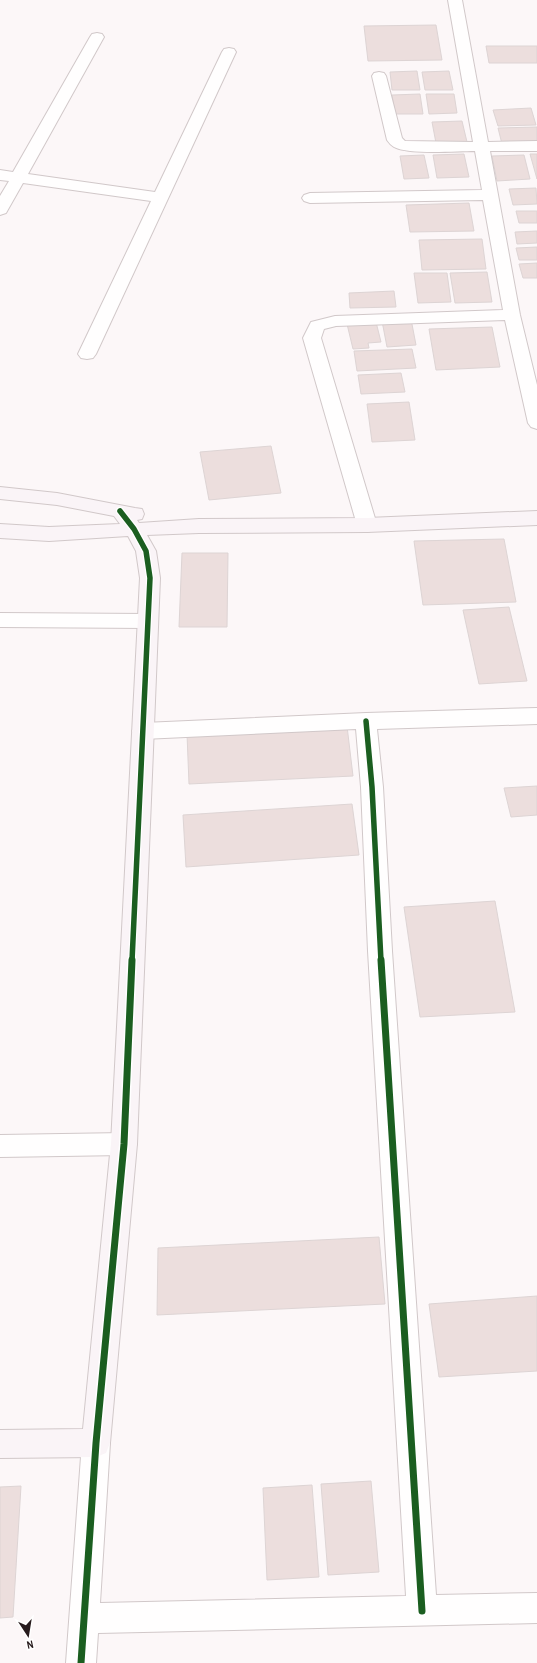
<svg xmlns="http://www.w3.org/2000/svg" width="537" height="1663" viewBox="0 0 537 1663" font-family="'Archivo Narrow',sans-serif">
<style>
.building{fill:#ecdedd;stroke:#ddd4d4}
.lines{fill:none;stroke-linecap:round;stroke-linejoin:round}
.street-casing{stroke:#d1c8c9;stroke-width:2}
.secondary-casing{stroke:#d1c8c9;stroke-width:2}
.street{fill:#fffefe;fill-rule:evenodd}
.secondary{fill:#faf4f7;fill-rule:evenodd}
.cycleway-far1-casing{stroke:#fff;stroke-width:8}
.cycleway-casing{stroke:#fff;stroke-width:10}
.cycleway-far1{stroke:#1b5e20;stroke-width:5.5}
.cycleway{stroke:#1b5e20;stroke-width:7}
</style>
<rect width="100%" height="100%" fill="#fcf7f8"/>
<g class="building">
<path d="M436 25 442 60 368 61 364 26Z"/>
<path d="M486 46H537V63H489Z"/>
<path d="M417 71 420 90H392L390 72Z"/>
<path d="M449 71 453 90H425L422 72Z"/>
<path d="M420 94 423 114H395L392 95Z"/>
<path d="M426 94H454L457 113 429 114Z"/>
<path d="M531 108 536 125 498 126 493 110Z"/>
<path d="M462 121 467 142 436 143 432 122Z"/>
<path d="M537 127V143L502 144 498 128Z"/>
<path d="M464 154 469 177 437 178 433 155Z"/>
<path d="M530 154H537V179Z"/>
<path d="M424 155 429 178 404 179 400 156Z"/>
<path d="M524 155 530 179 497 181 492 156Z"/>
<path d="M536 188 537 204 513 205 509 189Z"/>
<path d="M469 203 474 231 410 232 406 205Z"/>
<path d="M516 211H537V223H519Z"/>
<path d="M537 231V243L517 244 515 232Z"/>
<path d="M482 239 486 269 422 270 419 240Z"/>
<path d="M537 247V260H519L516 248Z"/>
<path d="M537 263V278H523L519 264Z"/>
<path d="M487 272 492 302 455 303 450 273Z"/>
<path d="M414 273H447L451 302 418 303Z"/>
<path d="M394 291 396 307 350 308 349 293Z"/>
<path d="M411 319 416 345 387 347 382 321Z"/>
<path d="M376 322 381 342 368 343 369 348 353 349 347 324Z"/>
<path d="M492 327 500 367 436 370 429 329Z"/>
<path d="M412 349 416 368 357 371 354 351Z"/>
<path d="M401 373 405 392 361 394 358 375Z"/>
<path d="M409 402 415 440 372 442 367 404Z"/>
<path d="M271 446 281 493 209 500 200 452Z"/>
<path d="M504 539 516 602 423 605 414 541Z"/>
<path d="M182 553H228L227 627H179Z"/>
<path d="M509 607 527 681 479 684 463 610Z"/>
<path d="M347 726 353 776 189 784 187 734Z"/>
<path d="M537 786V815L511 817 504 788Z"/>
<path d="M352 804 359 855 186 867 183 815Z"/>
<path d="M495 901 515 1012 420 1017 404 907Z"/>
<path d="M379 1237 385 1304 157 1315 158 1248Z"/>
<path d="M537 1296V1371L439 1377 429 1304Z"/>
<path d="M371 1481 379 1572 328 1575 321 1484Z"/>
<path d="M312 1485 319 1577 267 1580 263 1488Z"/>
<path d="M21 1486 13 1617 0 1618V1487Z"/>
</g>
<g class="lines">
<g class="street-casing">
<g id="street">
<path d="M448 0H462L488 142 537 141V151H490L520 315 537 385V429L531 427 528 423 505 320 336 326 324 329 321 338 377 525 374 530 367 532 360 530 357 525 303 338 311 322 335 316 503 310 483 200 310 203 304 201 302 198 304 195 310 193 482 190 475 151C457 151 408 155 394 147 391 145 389 143 387 140L372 76 374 73 379 72 384 73 386 76 402 138 405 141 473 142Z"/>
<path d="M97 33 102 34 104 37 28 174 155 192 222 52 224 49 229 48 234 49 236 52 96 354 93 358 87 359 81 358 78 354 151 201 23 183 6 213 0 215V196L9 181 0 180V170L13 172 90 37 92 34Z"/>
<path d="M0 613 148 614 155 616 158 621 155 626 148 628 0 627Z"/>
<path d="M537 708V724L377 729 383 787 392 951 436 1595 537 1593V1623L98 1633 96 1663H66L82 1443 86 1433 96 1429 106 1433 110 1443 100 1603 406 1596 368 951 361 787 356 729 143 739 136 737 132 731 136 725 143 723 366 713Z"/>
<path d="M124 1133 133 1136 137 1144 133 1152 124 1155 0 1157V1135Z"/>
</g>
</g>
<g class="secondary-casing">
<path id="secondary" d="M0 487 57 493 135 508 142 509 144 514 142 519 137 520 139 523 199 519 367 518 537 511V525L367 532 199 533 147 535 156 551 160 578 137 1144 110 1443 106 1453 96 1457 0 1458V1430L83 1429 111 1144 140 578 136 551 128 536 49 541 0 538V524L49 527 120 524 114 516 57 505 0 499Z"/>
</g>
<use href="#street" class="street"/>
<use href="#secondary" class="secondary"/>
<g class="cycleway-far1-casing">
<g id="cycleway-far1">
<path d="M120 511 134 529 146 551 150 578 132 961"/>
<path d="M366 721 372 787 381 961"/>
</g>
</g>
<g class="cycleway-casing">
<g id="cycleway">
<path d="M381 960 422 1611"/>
<path d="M81 1663 96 1443 124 1144 132 960"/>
</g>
</g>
<use href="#cycleway-far1" class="cycleway-far1"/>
<use href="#cycleway" class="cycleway"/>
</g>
<g transform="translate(28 1635) rotate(168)" stroke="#ffffff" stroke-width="3" paint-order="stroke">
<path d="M0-3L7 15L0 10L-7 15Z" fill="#271b1d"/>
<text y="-6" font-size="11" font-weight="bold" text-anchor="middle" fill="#271b1d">N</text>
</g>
</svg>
